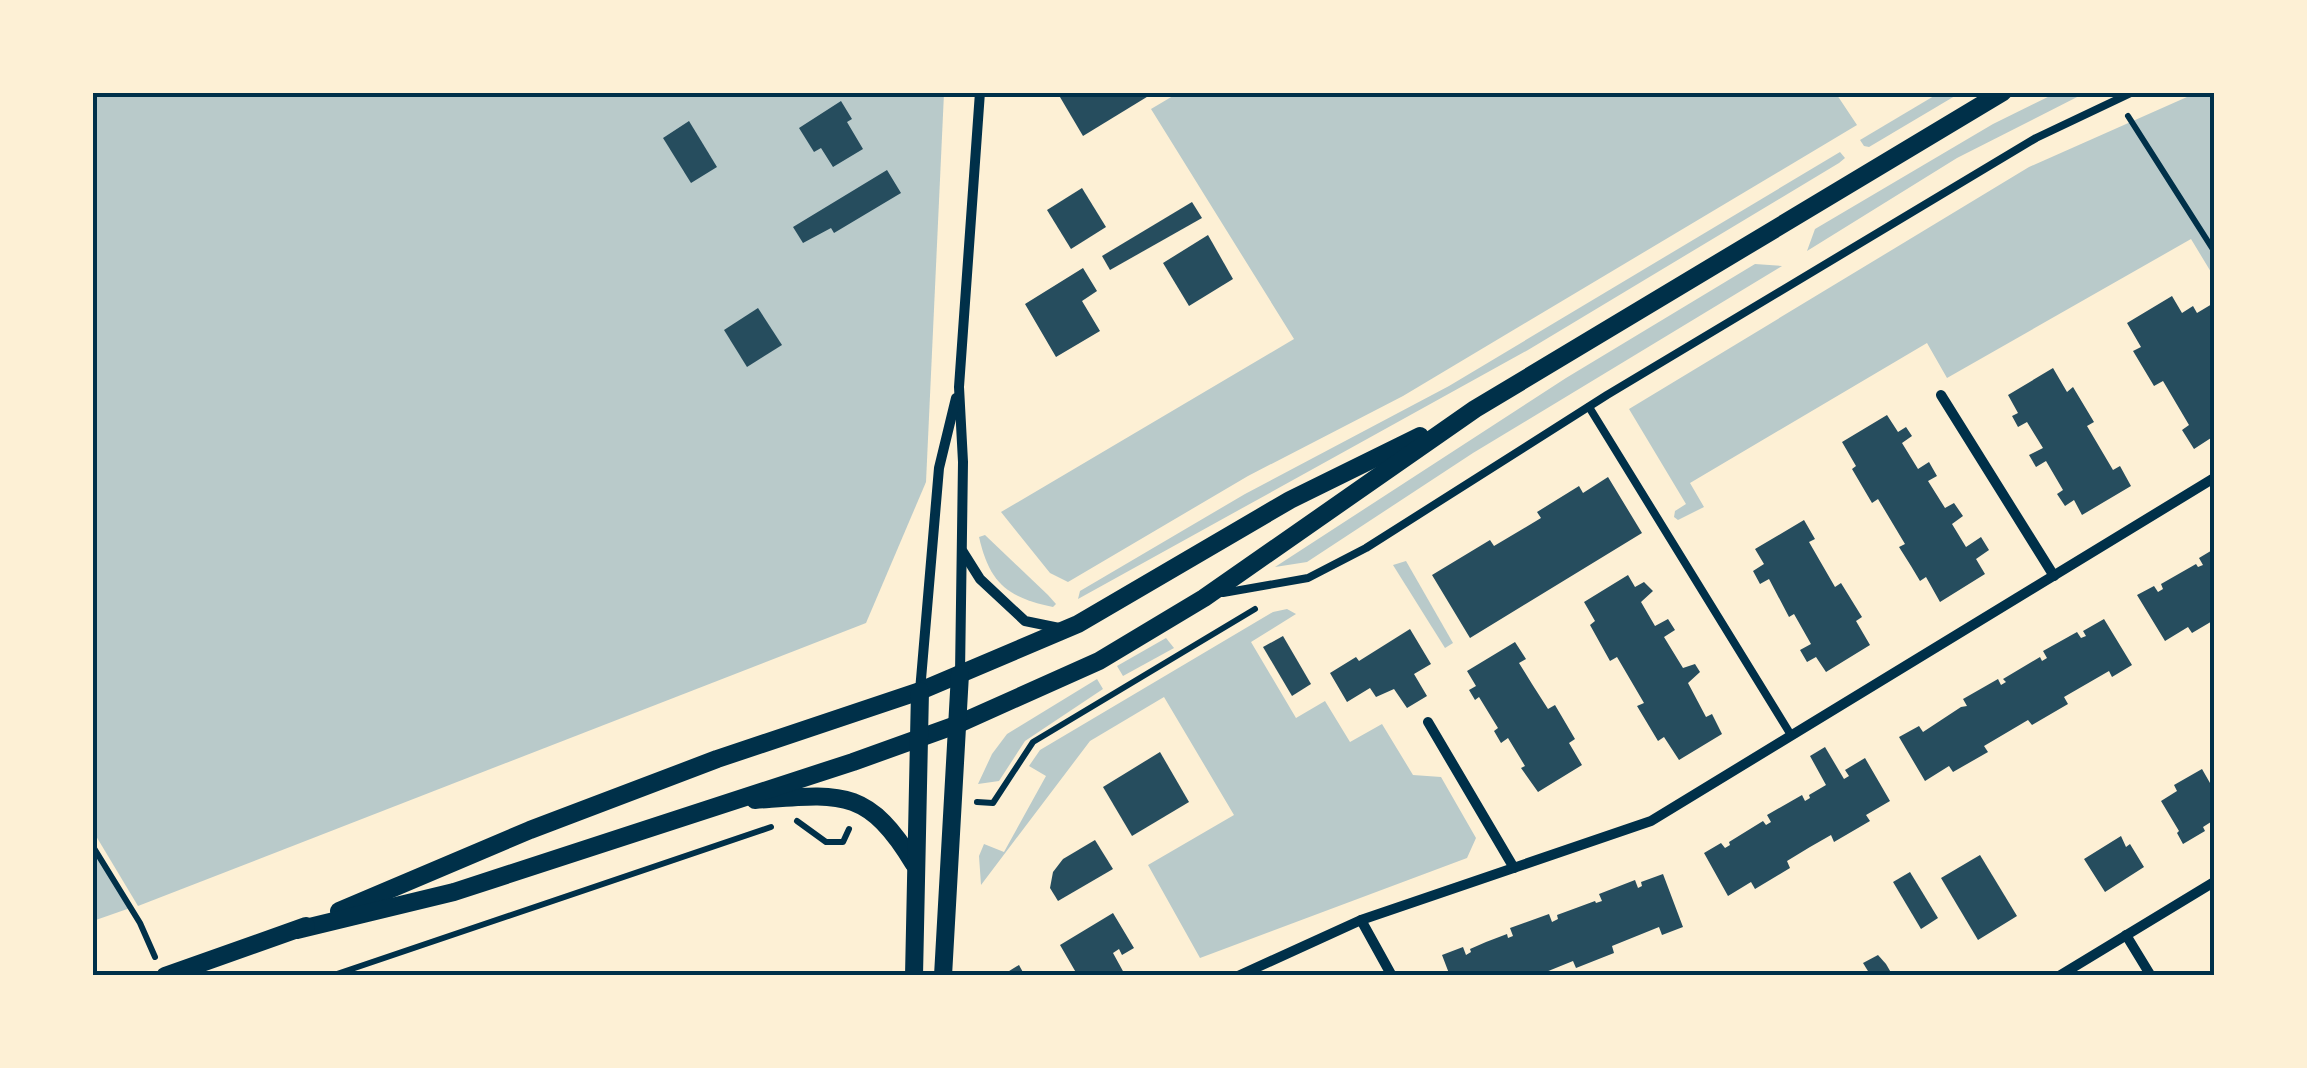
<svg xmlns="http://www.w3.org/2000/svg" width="2307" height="1068" viewBox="0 0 2307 1068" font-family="Montserrat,sans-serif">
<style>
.green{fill:#b9caca}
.building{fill:#264d5e}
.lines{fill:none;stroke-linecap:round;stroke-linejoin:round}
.path{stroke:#003049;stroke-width:6}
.service{stroke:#003049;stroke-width:8}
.minor{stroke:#003049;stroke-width:10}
.tertiary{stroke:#003049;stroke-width:18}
.neatline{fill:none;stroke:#003049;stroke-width:4}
</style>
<rect width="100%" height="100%" fill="#fdf0d5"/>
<g class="green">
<path d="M1835 92 1857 125 1403 396 1248 476 1068 582 1050 573 1001 512 1294 339 1151 109 1178 93Z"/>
<path d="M92 93H944L926 482 866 623 138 906 93 831Z"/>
<path d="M1939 93H1960L1869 147 1864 146 1860 140Z"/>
<path d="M2056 93H2085L1957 158 1807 251 1815 229 1993 124Z"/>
<path d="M2196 93H2214V277L2191 239 1947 378 1927 343 1690 483 1704 507 1678 520 1674 517 1675 511 1686 504 1629 409 2029 167Z"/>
<path d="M1840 152 1845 158 1839 163 1528 350 1078 599 1080 591 1245 494 1449 386Z"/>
<path d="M1755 264 1782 266 1473 453 1307 562 1275 567 1566 378Z"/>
<path d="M985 535 1048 595 1056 604 1053 607C1007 597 990 584 979 537Z"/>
<path d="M1406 561 1453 643 1445 648 1393 565Z"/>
<path d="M1287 609 1296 614 1251 642 1296 718 1325 701 1350 742 1382 724 1413 775 1441 777 1476 838 1467 858 1200 958 1148 865 1234 815 1164 697 1090 741 981 885 979 856 984 844 1004 852 1046 776 1029 766 1040 750 1273 612Z"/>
<path d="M1166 638 1174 648 1123 676 1117 666Z"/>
<path d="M1097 679 1103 689 1025 741 999 781 978 784 992 754 1007 734Z"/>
<path d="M92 850 133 907 93 921H92Z"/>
</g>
<g class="building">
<path d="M1057 92H1155L1083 136Z"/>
<path d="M841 101 852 119 847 122 863 149 833 167 821 148 814 152 799 128Z"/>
<path d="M689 121 717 167 691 183 663 138Z"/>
<path d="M887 170 901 193 834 233 831 228 803 243 793 227Z"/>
<path d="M1082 188 1106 227 1071 249 1047 210Z"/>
<path d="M1192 202 1202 218 1110 270 1102 256Z"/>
<path d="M1208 235 1233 279 1189 306 1163 263Z"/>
<path d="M1083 268 1097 291 1082 301 1100 331 1056 357 1025 304Z"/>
<path d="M2172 296 2182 313 2193 306 2197 313 2212 304 2214 307V436L2194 449 2182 430 2189 425 2163 381 2154 386 2133 351 2141 347 2127 323Z"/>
<path d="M758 308 782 345 747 367 724 330Z"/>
<path d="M2053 368 2067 392 2073 387 2094 422 2087 426 2113 470 2120 466 2131 486 2082 515 2074 500 2065 506 2057 494 2063 490 2046 461 2036 467 2029 455 2043 448 2027 422 2018 427 2012 416 2018 413 2008 395Z"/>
<path d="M1887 415 1898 432 1906 427 1912 436 1902 443 1918 469 1929 462 1937 476 1928 481 1945 508 1954 503 1963 516 1952 524 1966 547 1981 537 1989 550 1976 559 1985 574 1940 602 1926 577 1920 581 1911 566 1899 547 1905 544 1878 499 1872 503 1852 469 1856 466 1842 442Z"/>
<path d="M1608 477 1642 533 1470 638 1432 575 1490 540 1494 546 1541 518 1537 512 1579 486 1583 493Z"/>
<path d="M1804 520 1815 539 1809 542 1835 587 1841 583 1862 617 1856 621 1870 645 1826 672 1816 657 1807 662 1800 650 1811 644 1794 614 1789 617 1769 579 1760 584 1753 571 1764 564 1755 549Z"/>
<path d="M2214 549V620L2192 633 2188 627 2165 641 2137 595 2154 586 2158 592 2163 589 2161 584 2196 564 2198 567 2203 565 2199 558Z"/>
<path d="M1628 575 1635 587 1644 582 1653 591 1641 602 1655 626 1668 619 1675 630 1664 637 1683 668 1695 664 1700 672 1688 683 1706 717 1712 714 1722 734 1679 760 1664 737 1658 741 1637 706 1644 703 1617 657 1610 661 1590 625 1595 621 1584 602Z"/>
<path d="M2104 619 2132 665 2112 677 2109 671 2064 697 2068 704 2032 725 2028 720 1984 746 1988 752 1953 772 1949 766 1925 781 1899 737 1919 726 1923 732 1961 707 1967 706 1963 699 1998 679 2001 685 2006 682 2003 679 2040 657 2042 661 2047 658 2043 651 2077 632 2081 638 2086 636 2083 631Z"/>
<path d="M1410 629 1431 664 1414 674 1427 696 1407 708 1394 689 1376 697 1370 688 1347 702 1330 673 1356 657 1359 661Z"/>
<path d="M1283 636 1311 684 1292 696 1263 647Z"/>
<path d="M1515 642 1526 659 1519 663 1532 684 1548 709 1555 705 1575 739 1569 743 1582 765 1538 792 1521 768 1525 766 1508 738 1501 743 1494 731 1498 728 1479 697 1475 700 1469 690 1476 686 1467 671Z"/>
<path d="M1825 747 1844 779 1849 776 1845 770 1865 758 1890 801 1866 815 1870 821 1834 842 1831 835 1810 847 1787 861 1790 868 1755 889 1751 882 1728 896 1704 853 1721 843 1725 848 1730 845 1729 842 1763 821 1766 825 1771 822 1767 815 1802 795 1805 801 1810 798 1809 795 1826 785 1810 756Z"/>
<path d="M1160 752 1189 802 1132 836 1103 787Z"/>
<path d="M2202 769 2214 790V820L2203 827 2205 831 2183 844 2177 833 2179 831 2161 801 2177 791 2174 785Z"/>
<path d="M2121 836 2126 847 2130 844 2144 867 2105 892 2084 859Z"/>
<path d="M1095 840 1113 869 1058 901 1050 888 1053 872 1063 859Z"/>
<path d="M1980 855 2017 916 1978 940 1941 878Z"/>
<path d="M1910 872 1938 918 1921 929 1893 882Z"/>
<path d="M1663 874 1683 927 1662 935 1659 927 1612 946 1614 953 1576 968 1573 961 1536 976H1450L1442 955 1463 947 1466 955 1471 952 1470 949 1486 942 1507 934 1508 938 1513 936 1510 928 1549 914 1552 922 1558 919 1557 915 1595 901 1596 903 1602 901 1599 894 1635 880 1638 888 1642 886 1641 882Z"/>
<path d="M1113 913 1134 948 1122 955 1119 949 1113 953 1124 973 1120 976H1078L1060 945Z"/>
<path d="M1878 955 1886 964 1893 976H1871L1863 963Z"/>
<path d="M1019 965 1025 976H1001Z"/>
</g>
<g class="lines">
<g class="path">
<path d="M2128 116 2214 251"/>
<path d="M977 802 993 803 1033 742 1255 609"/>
<path d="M797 821 826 842H843L849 829"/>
<path d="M92 845 140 923 155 957"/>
<path d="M331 976 771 827"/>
</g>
<g class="service">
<path d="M1589 407 1791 735"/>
<path d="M1223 593 1308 578 1366 548 1607 395 2036 138 2133 92"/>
</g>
<g class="minor">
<path d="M1941 395 2054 576"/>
<path d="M963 552 980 579 1025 621 1064 629"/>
<path d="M960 674 963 462 959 387 980 92"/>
<path d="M920 691 939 468 956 398"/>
<path d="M1428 722 1514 868"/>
<path d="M1361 920 1392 976"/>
<path d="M2126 935 2151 976"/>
<path d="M1238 976 1361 920 1651 821 2214 478"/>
<path d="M2059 976 2214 882"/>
</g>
<g class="tertiary">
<path d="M755 800C839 794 867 786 914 864"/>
<path d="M339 911 530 830 717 759 920 691 1078 624 1290 500 1420 436"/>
<path d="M297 930 454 892 853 762 956 725 1099 661 1204 598 1475 409 2003 92"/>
<path d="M165 976 306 926"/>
<path d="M914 976 920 691"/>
<path d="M943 976 960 674"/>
</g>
</g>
<rect width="2307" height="1068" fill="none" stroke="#fdf0d5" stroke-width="190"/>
<rect x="95" y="95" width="2117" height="878" class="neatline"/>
</svg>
